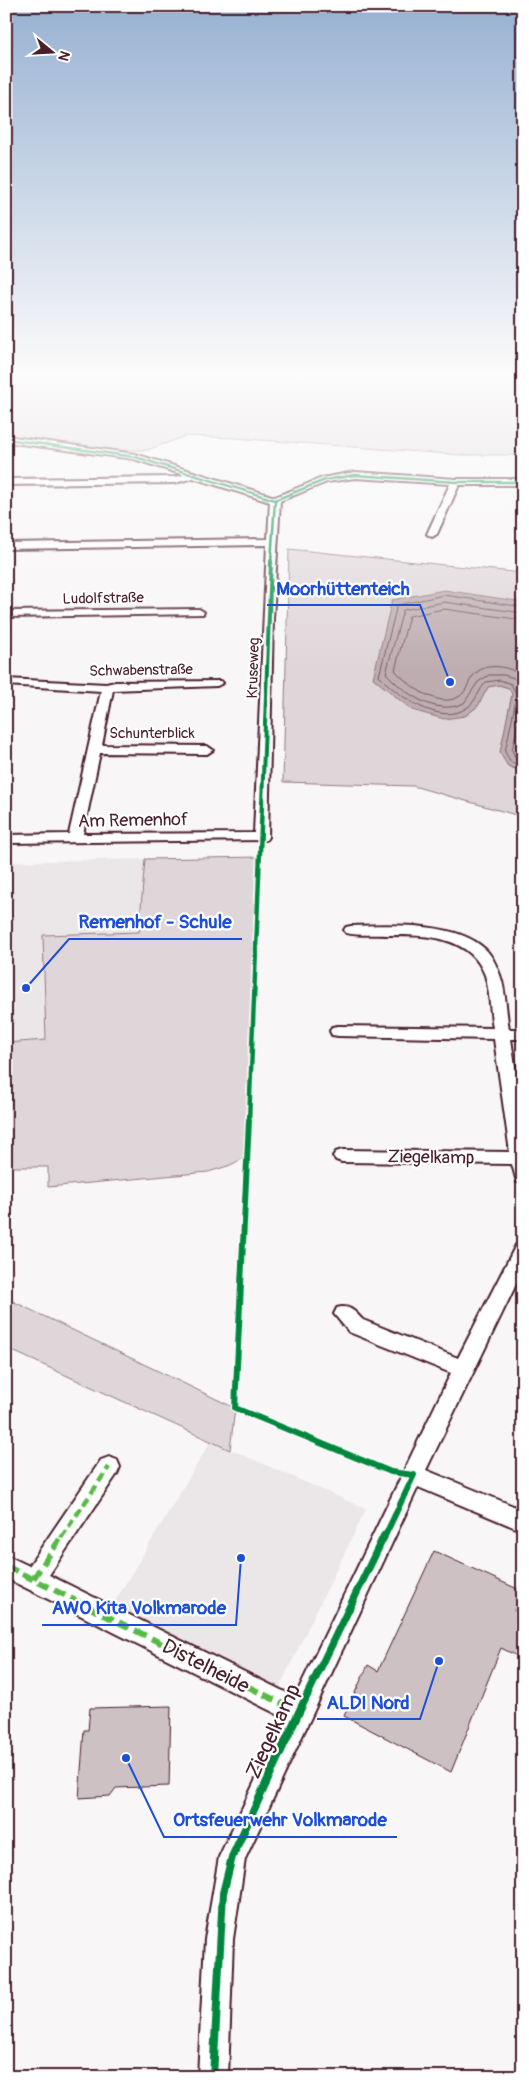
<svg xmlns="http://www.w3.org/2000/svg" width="529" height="2083" viewBox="0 0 529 2083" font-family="Pangolin,sans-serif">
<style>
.built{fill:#ebe6e8}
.green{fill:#ded6d9;stroke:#947a82}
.water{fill:#bdadb0;stroke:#8f747b}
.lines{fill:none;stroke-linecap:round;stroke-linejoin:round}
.shore{stroke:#785860;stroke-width:1}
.building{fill:#cdc1c4;stroke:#4a1f2b}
.street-casing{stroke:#4a1f2b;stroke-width:4}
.street{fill:#fff;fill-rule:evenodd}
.quiet-far1{stroke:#58b947;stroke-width:4.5;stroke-dasharray:9 4.5;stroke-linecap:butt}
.quiet{stroke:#58b947;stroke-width:6;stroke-dasharray:12 6;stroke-linecap:butt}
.cycleway-far4-casing{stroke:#fff;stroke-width:4.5}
.cycleway-far3-casing{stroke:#fff;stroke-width:6}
.cycleway-far2-casing{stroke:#fff;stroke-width:8}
.cycleway-far1-casing{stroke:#fff;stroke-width:9}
.cycleway-casing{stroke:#fff;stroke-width:11}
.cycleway-far4{stroke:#00873e;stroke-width:2.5}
.cycleway-far3{stroke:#00873e;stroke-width:4}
.cycleway-far2{stroke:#00873e;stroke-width:4.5}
.cycleway-far1{stroke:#00873e;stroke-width:6}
.cycleway{stroke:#00873e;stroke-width:8}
.labels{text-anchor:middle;stroke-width:4.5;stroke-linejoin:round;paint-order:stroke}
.far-street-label{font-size:15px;fill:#4a1f2b;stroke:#fff}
.street-label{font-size:18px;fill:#4a1f2b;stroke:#fff}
.near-street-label{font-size:21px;fill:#4a1f2b;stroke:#fff}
.leader{fill:none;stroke:#1d4ed8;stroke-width:2}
.callout-dot{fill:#1d4ed8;stroke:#fff;stroke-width:2}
.callout-label{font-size:19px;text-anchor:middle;font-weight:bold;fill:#1d4ed8;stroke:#fff;stroke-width:4.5;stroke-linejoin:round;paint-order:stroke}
</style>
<rect width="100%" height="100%" fill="#f8f6f7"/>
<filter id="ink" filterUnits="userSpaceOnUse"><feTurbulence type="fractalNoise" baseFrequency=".02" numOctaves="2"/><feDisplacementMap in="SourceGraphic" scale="10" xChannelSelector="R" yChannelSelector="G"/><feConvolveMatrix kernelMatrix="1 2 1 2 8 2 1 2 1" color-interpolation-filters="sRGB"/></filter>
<g filter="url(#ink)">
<g class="built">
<path d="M145 859 139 933 44 935 46 1041 6 1043V862Z"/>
<path d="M211 1441 366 1509 278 1690 111 1608Z"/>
</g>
<g class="green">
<path d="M6 377H523V455H461L234 438 186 436 147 450H116L6 435Z"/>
<path d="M289 549 523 573V602L515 601 465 716 478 706 488 687 499 685 509 688 512 694 500 753 508 766 523 772V817L413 786 283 782Z"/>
<path d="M261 857 247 1157 228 1166 208 1172 48 1187V1167H6V1043L46 1040 43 935 139 932 145 859Z"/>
<path d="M6 1298 235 1408 230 1450 6 1348Z"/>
</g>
<path class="water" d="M444 590 523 602V772L508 766 500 753 512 694 509 688 499 685 488 687 478 706 465 716 444 719 412 710 373 678 392 600Z"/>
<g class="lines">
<g class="shore">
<path d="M523 607 444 595 397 605 379 676C397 695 441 728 468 707 476 701 479 690 486 682L500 680 511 684 517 695 505 752 511 762 523 767"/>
<path d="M523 613 444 602 403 610 386 673C404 693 436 717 464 703L478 682 489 675H504L514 678 523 690"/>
<path d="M523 620 444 609 409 616 395 670C408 685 439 710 460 696 467 691 468 682 473 676 485 661 509 666 523 676"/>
<path d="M523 700 512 750 515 757 523 760"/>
</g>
</g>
<g class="building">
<path d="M434 1551 522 1591 514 1611 523 1615V1647L519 1657 501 1648 451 1772 344 1716 368 1665 378 1671Z"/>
<path d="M171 1706 169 1786 116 1788 110 1796 79 1798 84 1730H88L90 1708Z"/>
</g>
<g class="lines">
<g class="street-casing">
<g id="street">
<path d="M6 436 135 454 275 497 322 478 355 472 456 479H523V485H459L437 534 432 537 427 534 450 484 355 478 327 482 280 501 273 619 268 837 266 840 6 843V835L69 834 101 691 6 685V679L106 684 115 682 221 681 223 683 217 686 113 690 102 745 207 746 213 750 207 754 100 753 83 834 254 833 267 545 6 549V543L268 539 270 502 193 478 175 483 6 485V479L175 477 184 475 134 459 6 442Z"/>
<path d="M199 609 204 612 203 614 6 617V611Z"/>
<path d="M351 926C389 925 456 921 485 949 492 955 497 967 500 975 506 991 506 1012 509 1029H523V1039H511L523 1118V1183L517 1182 512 1164 342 1162 336 1160 333 1156 336 1152 342 1150 510 1152 494 1039 338 1036 332 1035 330 1031 332 1027 338 1026 493 1028C490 1011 490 991 485 975 470 935 424 935 388 935 375 934 359 936 346 933L344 930 346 927Z"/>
<path d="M523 1243V1270L426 1470 523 1510V1531L418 1487 245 1859 233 1939 228 2077H198L205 1939 219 1857 285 1718 6 1578V1555L29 1566 101 1460 109 1457 117 1460 120 1467 117 1474 49 1575 295 1697 451 1373 349 1332 334 1314 337 1308C349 1304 355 1312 363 1320L458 1358 516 1245Z"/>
</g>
</g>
<use href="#street" class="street"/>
<path class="quiet-far1" d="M61 1538 109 1467"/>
<g class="quiet">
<path d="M6 1566 299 1712"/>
<path d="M33 1579 62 1536"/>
</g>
<g class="cycleway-far4-casing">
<g id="cycleway-far4">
<path d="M6 439 135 457 275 500"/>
<path d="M275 500 325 480 355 475 456 482H523"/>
<path d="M271 562 275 500"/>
</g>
</g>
<g class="cycleway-far3-casing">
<path id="cycleway-far3" d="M262 804 271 561"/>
</g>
<g class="cycleway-far2-casing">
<path id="cycleway-far2" d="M249 1121 262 803"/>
</g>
<g class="cycleway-far1-casing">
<path id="cycleway-far1" d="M249 1120 235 1408 391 1472 414 1475 384 1538"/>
</g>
<g class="cycleway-casing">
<path id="cycleway" d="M213 2077 223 1893 232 1857 299 1712 384 1536"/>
</g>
<use href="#cycleway-far4" class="cycleway-far4"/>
<use href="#cycleway-far3" class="cycleway-far3"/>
<use href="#cycleway-far2" class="cycleway-far2"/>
<use href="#cycleway-far1" class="cycleway-far1"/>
<use href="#cycleway" class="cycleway"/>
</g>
</g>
<linearGradient id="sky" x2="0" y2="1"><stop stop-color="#97b1d2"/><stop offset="0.56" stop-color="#fcfbfb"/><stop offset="1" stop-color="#fcfbfb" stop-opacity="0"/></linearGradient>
<rect width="529" height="669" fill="url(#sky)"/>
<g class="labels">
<g class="far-street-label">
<text transform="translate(103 598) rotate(-1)" y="5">Ludolfstraße</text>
<text transform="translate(253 668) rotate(-88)" y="5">Kruseweg</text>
<text transform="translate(141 670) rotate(-1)" y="5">Schwabenstraße</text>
<text x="152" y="738">Schunterblick</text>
</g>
<g class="street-label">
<text transform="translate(133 820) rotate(-1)" y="6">Am Remenhof</text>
<text transform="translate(431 1157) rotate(1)" y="6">Ziegelkamp</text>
</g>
<g class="near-street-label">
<text transform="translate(206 1666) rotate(27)" y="7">Distelheide</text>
<text transform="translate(273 1731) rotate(-65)" y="7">Ziegelkamp</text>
</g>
</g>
<path class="leader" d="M450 682L420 605H267M26 988L69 939H242M241 1558L236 1625H42M439 1661L420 1719H317M126 1758L164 1837H397"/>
<g class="callout-dot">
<circle cx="450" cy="682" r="5"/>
<circle cx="26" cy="988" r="5"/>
<circle cx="241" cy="1558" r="5"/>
<circle cx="439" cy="1661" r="5"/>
<circle cx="126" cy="1758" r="5"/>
</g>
<g class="callout-label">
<text x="343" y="595">Moorhüttenteich</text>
<text x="155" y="928">Remenhof - Schule</text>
<text x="139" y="1614">AWO Kita Volkmarode</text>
<text x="368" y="1709">ALDI Nord</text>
<text x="280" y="1826">Ortsfeuerwehr Volkmarode</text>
</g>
<rect width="529" height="2083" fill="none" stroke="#fff" stroke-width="25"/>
<rect x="12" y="12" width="504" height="2058" fill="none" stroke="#4a1f2b" stroke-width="2" filter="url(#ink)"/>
<g transform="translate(52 52) rotate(108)" stroke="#ffffff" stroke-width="4" paint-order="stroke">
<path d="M0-4L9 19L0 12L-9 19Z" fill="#4a1f2b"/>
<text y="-8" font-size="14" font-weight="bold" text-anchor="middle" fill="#4a1f2b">N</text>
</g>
</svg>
